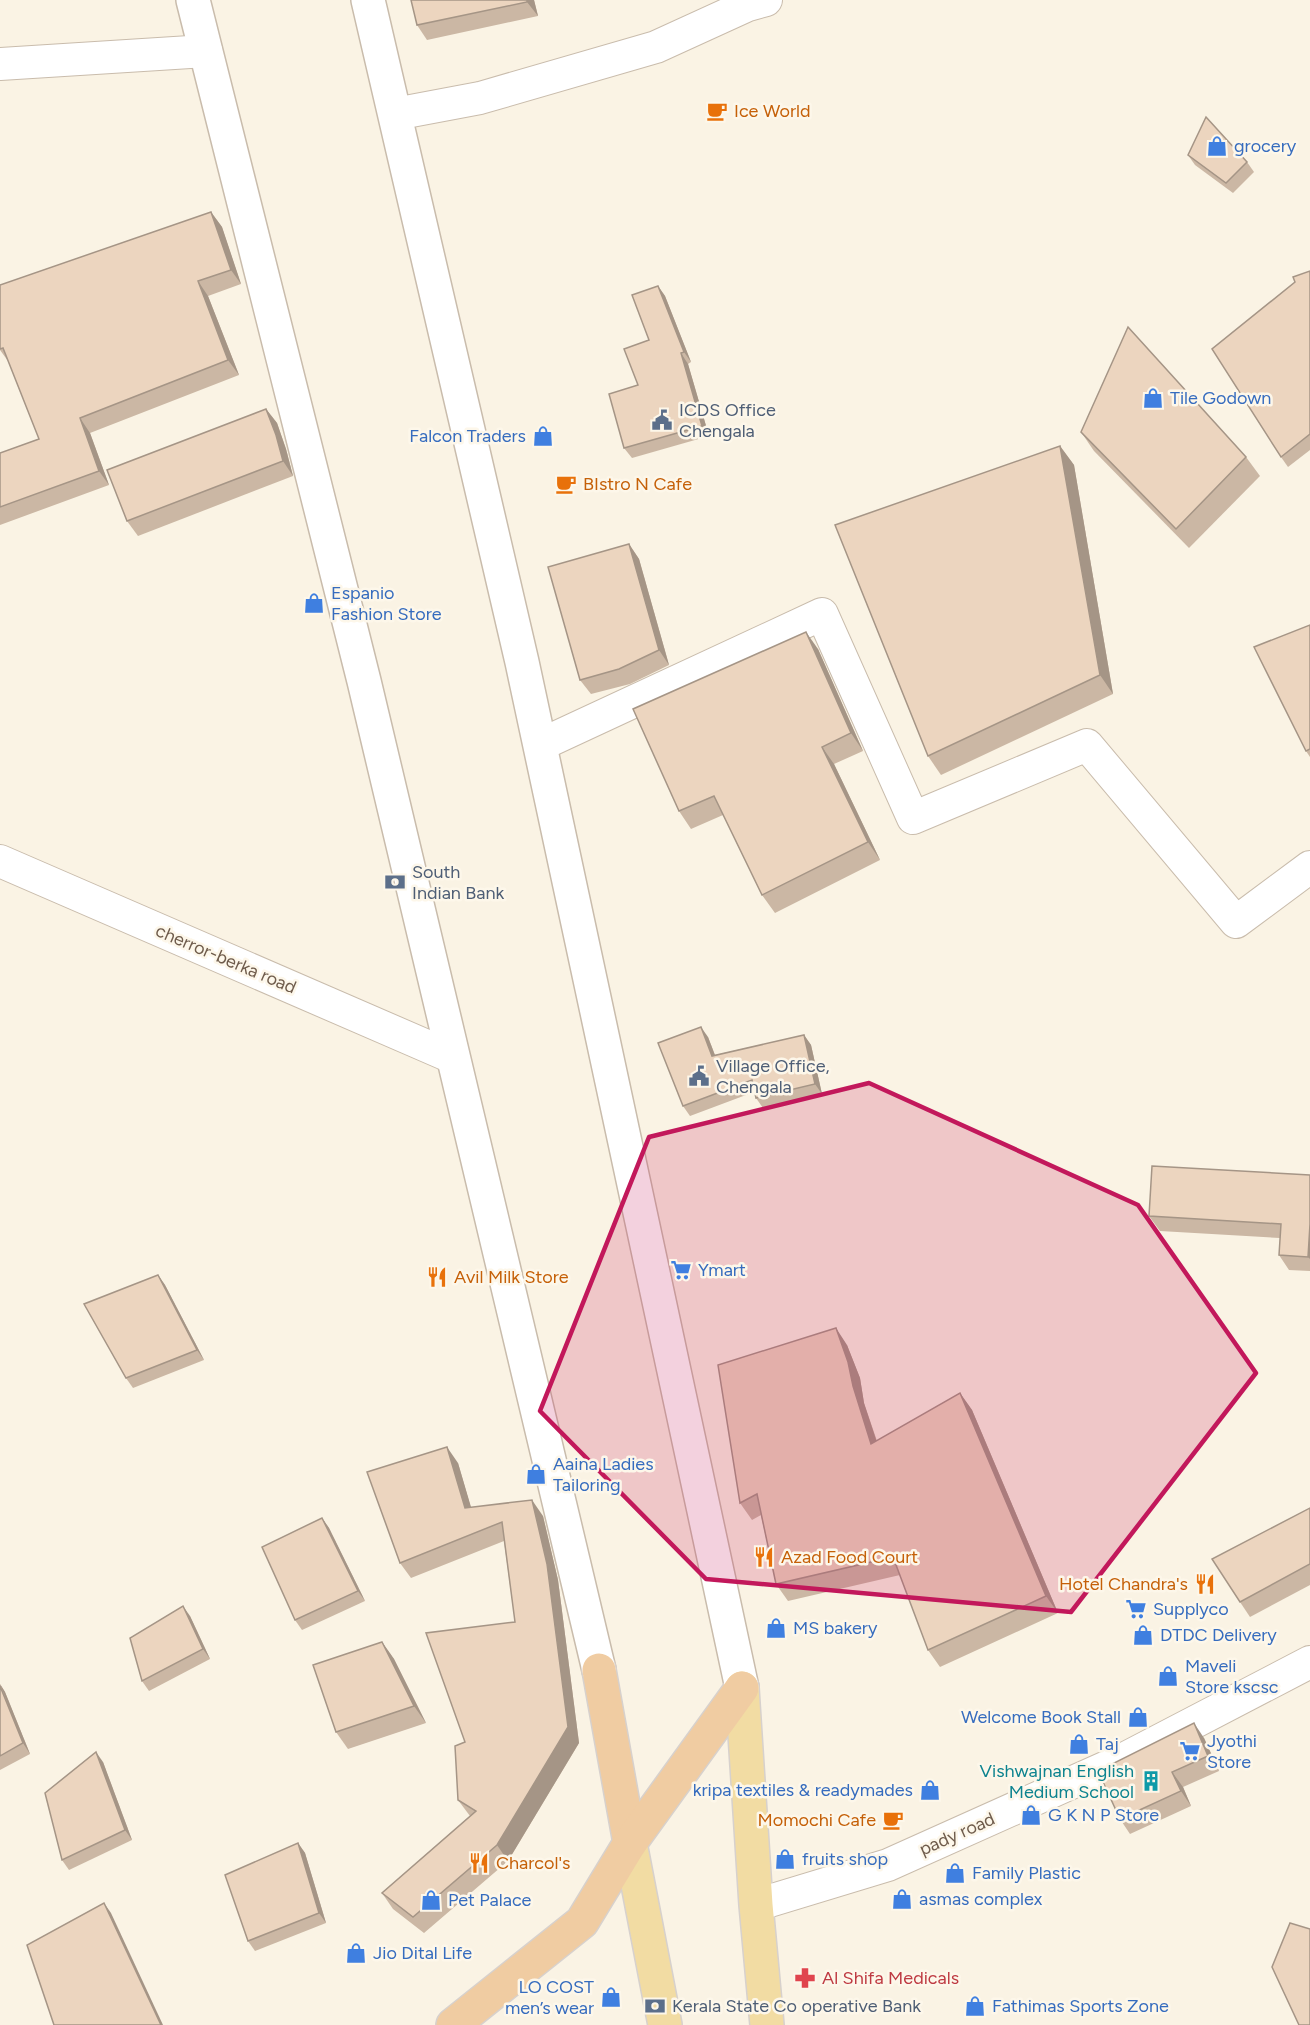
<svg xmlns="http://www.w3.org/2000/svg" width="1310" height="2025" viewBox="0 0 1310 2025" font-family="Figtree,sans-serif">
<style>
.lines{fill:none;stroke-linecap:round;stroke-linejoin:round}
.minor-casing{stroke:#c9bcac;stroke-width:34}
.tertiary-casing{stroke:#c9bcac;stroke-width:36}
.primary-casing{stroke:#d7d1cd;stroke-width:36}
.trunk-casing{stroke:#d7d1cd;stroke-width:36}
.minor{stroke:#fff;stroke-width:32}
.tertiary{stroke:#fff;stroke-width:33}
.primary{stroke:#f2dca3;stroke-width:33}
.trunk{stroke:#f0cca2;stroke-width:33}
.wall{fill:#cbb7a4}
.shaded-wall{fill:#a59586}
.building{fill:#ecd5bf;stroke:#a59586;stroke-width:1.5}
.marked{fill:#c2185b;fill-opacity:0.2;stroke:#c2185b;stroke-width:4.5;stroke-linejoin:round}
.labels{text-anchor:middle;stroke-width:5;stroke-linejoin:round;paint-order:stroke}
.food-label{font-size:18px;fill:#c56008;stroke:#fdf7ea;text-anchor:start}
.shop-label{font-size:18px;fill:#366cbe;stroke:#fdf7ea;text-anchor:start}
.service-label{font-size:18px;fill:#4e5e75;stroke:#fdf7ea;text-anchor:start}
.street-label{font-size:18px;fill:#6f5c4c;stroke:#fdf7ea}
.culture-label{font-size:18px;fill:#0d838f;stroke:#fdf7ea;text-anchor:end}
.health-label{font-size:18px;fill:#be3a42;stroke:#fdf7ea;text-anchor:start}
</style>
<rect width="100%" height="100%" fill="#faf3e4"/>
<g class="lines">
<g class="minor-casing">
<g id="minor">
<path d="M0 64 206 51"/>
<path d="M395 114 480 98 656 47 748 5 766 0"/>
<path d="M540 745 822 614 913 818 1087 745 1236 922 1310 867"/>
<path d="M0 861 452 1057"/>
<path d="M756 1905 888 1865 1120 1761 1310 1662"/>
</g>
</g>
<g class="tertiary-casing">
<g id="tertiary">
<path d="M193 0 364 681 599 1670"/>
<path d="M368 0 522 662 742 1688"/>
</g>
</g>
<g class="primary-casing">
<g id="primary">
<path d="M742 1688 756 1905 767 2025"/>
<path d="M630 1843 665 2025"/>
</g>
</g>
<g class="trunk-casing">
<g id="trunk">
<path d="M599 1670 630 1843"/>
<path d="M453 2025 582 1922 630 1843 742 1688"/>
</g>
</g>
<use href="#minor" class="minor"/>
<use href="#tertiary" class="tertiary"/>
<use href="#primary" class="primary"/>
<use href="#trunk" class="trunk"/>
</g>
<g class="wall">
<path d="M534 0 538 16 427 40 417 25Z"/>
<path d="M1188 155 1247 162 1254 172 1233 193 1195 165Z"/>
<path d="M211 212 222 227 241 284 208 296 239 375 90 433 109 485 0 525V453L39 439 8 361 0 350V285Z"/>
<path d="M1310 271V450L1288 467 1281 457Z"/>
<path d="M658 286 665 296 691 362 688 364 709 436 632 458 624 448 649 340Z"/>
<path d="M266 409 277 423 286 449 293 476 138 536 127 521Z"/>
<path d="M1081 432 1246 457 1260 476 1189 548 1094 451Z"/>
<path d="M1060 446 1074 465 1113 694 941 775 928 756Z"/>
<path d="M629 544 639 559 669 665 630 684 591 694 580 680Z"/>
<path d="M1310 625V757L1306 751Z"/>
<path d="M818 649 863 751 834 764 880 860 775 913 762 895 723 815 691 829 679 811Z"/>
<path d="M804 1035 811 1045 822 1094 763 1108 756 1098 754 1092 690 1116 683 1106 708 1037 715 1055Z"/>
<path d="M1310 1175V1271L1289 1270 1279 1255 1280 1238 1160 1231 1149 1216Z"/>
<path d="M158 1275 165 1285 204 1360 133 1388 126 1378Z"/>
<path d="M847 1345 860 1378 864 1403 877 1441 960 1393 972 1410 1058 1613 940 1667 928 1650 900 1575 788 1601 776 1584 761 1515 752 1520 740 1503Z"/>
<path d="M458 1463 471 1508 543 1516 558 1580 579 1743 508 1861 424 1933 393 1909 382 1893 470 1816 458 1800 465 1742 515 1622 504 1541 411 1578 400 1563Z"/>
<path d="M1310 1508V1585L1250 1617 1240 1602Z"/>
<path d="M322 1518 329 1528 365 1601 302 1630 295 1620Z"/>
<path d="M190 1616 210 1659 149 1691 142 1681Z"/>
<path d="M382 1642 394 1659 426 1723 348 1749 336 1732Z"/>
<path d="M0 1684 5 1692 30 1754 0 1770Z"/>
<path d="M1204 1738 1219 1771 1183 1787 1191 1806 1130 1834 1120 1819Z"/>
<path d="M103 1762 132 1840 69 1870 62 1860Z"/>
<path d="M298 1843 305 1853 326 1923 255 1951 248 1941Z"/>
</g>
<g class="shaded-wall">
<path d="M527 0H534L538 16 527 2Z"/>
<path d="M211 212 222 227 241 284 231 270Z"/>
<path d="M198 281 208 296 239 375 228 360Z"/>
<path d="M658 286 665 296 691 362 684 352Z"/>
<path d="M681 353 688 364 709 436 702 426Z"/>
<path d="M266 409 277 423 286 449 293 476 283 461Z"/>
<path d="M80 418 90 433 109 485 99 471Z"/>
<path d="M1060 446 1074 465 1113 694 1100 675Z"/>
<path d="M629 544 639 559 669 665 659 650Z"/>
<path d="M806 632 818 649 863 751 851 733Z"/>
<path d="M822 747 834 764 880 860 868 842Z"/>
<path d="M701 1027 708 1037 719 1066 712 1056Z"/>
<path d="M804 1035 811 1045 822 1094 815 1084Z"/>
<path d="M1310 1224V1259L1308 1257Z"/>
<path d="M158 1275 165 1285 204 1360 197 1350Z"/>
<path d="M836 1328 847 1345 860 1378 864 1403 883 1461 871 1444 853 1386Z"/>
<path d="M960 1393 972 1410 1058 1613 1046 1596Z"/>
<path d="M447 1447 458 1463 476 1524 465 1508Z"/>
<path d="M532 1500 543 1516 558 1580 579 1743 508 1861 497 1845Z"/>
<path d="M322 1518 329 1528 365 1601 358 1591Z"/>
<path d="M183 1606 190 1616 210 1659 203 1649Z"/>
<path d="M382 1642 394 1659 426 1723 414 1706Z"/>
<path d="M0 1684 5 1692 30 1754 23 1743Z"/>
<path d="M1194 1723 1204 1738 1219 1771 1208 1756Z"/>
<path d="M96 1752 103 1762 132 1840 125 1830Z"/>
<path d="M1172 1772 1183 1787 1191 1806 1181 1791Z"/>
<path d="M298 1843 305 1853 326 1923 319 1913Z"/>
<path d="M104 1903 111 1913 163 2025H161Z"/>
</g>
<g class="building">
<path d="M411 0H527V2L417 25Z"/>
<path d="M1206 117 1247 162 1226 183 1188 155Z"/>
<path d="M211 212 231 270 198 281 228 360 80 418 99 471 0 507V453L39 439 3 348 0 349V285Z"/>
<path d="M1310 271V434L1281 457 1212 349 1295 282 1293 277Z"/>
<path d="M658 286 684 352 681 353 702 426 624 448 609 394 638 385 624 349 649 340 632 295Z"/>
<path d="M1128 327 1246 457 1176 529 1081 432Z"/>
<path d="M266 409 276 435 283 461 127 521 107 470Z"/>
<path d="M1060 446 1100 675 928 756 835 525Z"/>
<path d="M629 544 659 650 619 669 580 680 548 567Z"/>
<path d="M1310 625V749L1306 751 1254 647Z"/>
<path d="M806 632 851 733 822 747 868 842 762 895 714 796 679 811 633 709Z"/>
<path d="M701 1027 712 1056 804 1035 815 1084 756 1098 752 1080 683 1106 658 1043Z"/>
<path d="M1152 1166 1310 1175V1224L1308 1257 1279 1255 1281 1224 1149 1216Z"/>
<path d="M158 1275 197 1350 126 1378 84 1304Z"/>
<path d="M836 1328 848 1362 853 1386 871 1444 960 1393 1046 1596 928 1650 893 1557 776 1584 757 1494 740 1503 718 1365Z"/>
<path d="M447 1447 465 1508 532 1500 547 1564 568 1727 497 1845 413 1917 382 1893 476 1811 458 1800 455 1746 465 1742 426 1633 515 1622 502 1522 400 1563 367 1472Z"/>
<path d="M1310 1508V1564L1240 1602 1212 1559Z"/>
<path d="M322 1518 358 1591 295 1620 262 1547Z"/>
<path d="M183 1606 203 1649 142 1681 130 1638Z"/>
<path d="M382 1642 414 1706 336 1732 313 1665Z"/>
<path d="M0 1686 23 1743 0 1756Z"/>
<path d="M1194 1723 1208 1756 1172 1772 1181 1791 1120 1819 1098 1771Z"/>
<path d="M96 1752 125 1830 62 1860 45 1793Z"/>
<path d="M298 1843 319 1913 248 1941 225 1875Z"/>
<path d="M104 1903 161 2025H54L27 1945Z"/>
<path d="M1290 1923 1310 1929V2025H1299L1272 1967Z"/>
</g>
<path class="marked" d="M869 1083 1138 1205 1256 1373 1071 1612 706 1579 540 1411 649 1137Z"/>
<defs>
<g id="cafe-bare" transform="scale(1.62)"><path d="M-5.5-4.5H6V0H3Q3 3.5 0 3.5H-2.5Q-5.5 3.5-5.5 0ZM3-3.2v2h1.7v-2ZM-6 4.5H4V6H-6Z" fill="#e8710a" stroke="#fdf7ea" stroke-width="2.5" paint-order="stroke"/></g>
<g id="shop-bare" transform="scale(1.62)"><path d="M-5-2.5h2.3a2.7 3.5 0 0 1 5.4 0H5L5.5 6h-11ZM-1.5-2.5h3a1.5 2.3 0 0 0-3 0Z" fill="#3f7fe0" stroke="#fdf7ea" stroke-width="2.5" paint-order="stroke"/></g>
<g id="civic-bare" transform="scale(1.62)"><path d="M-.6-6.5H3V-4.5H.6V-3L4-1V1h2V6H-6V1h2V-1L-.6-3ZM-1.2 2.5V6h2.4V2.5Z" fill="#5c6f8a" stroke="#fdf7ea" stroke-width="2.5" paint-order="stroke"/></g>
<g id="bank-bare" transform="scale(1.62)"><path d="M-6-4H6V4H-6ZM0-2.3a2.3 2.3 0 1 0 0 4.6a2.3 2.3 0 1 0 0-4.6Z" fill="#5c6f8a" stroke="#fdf7ea" stroke-width="2.5" paint-order="stroke"/></g>
<g id="supermarket-bare" transform="scale(1.62)"><path d="M-6-5.5h2.5l.6 2H6L4.5 2H-2.5L-4.4-4H-6ZM-1.5 3.2a1.3 1.3 0 1 0 .1 0ZM3 3.2a1.3 1.3 0 1 0 .1 0Z" fill="#3f7fe0" stroke="#fdf7ea" stroke-width="2.5" paint-order="stroke"/></g>
<g id="restaurant-bare" transform="scale(1.62)"><path d="M-5-6h1v4h1v-4h1v4h1v-4h1v5L-1.5 .5V6h-2V.5L-5-1ZM5-6V6H3V1.5H1.5Q1.5-4 5-6Z" fill="#e8710a" stroke="#fdf7ea" stroke-width="2.5" paint-order="stroke"/></g>
<g id="building-bare" transform="scale(1.62)"><path d="M-4-6H4V6H1V3H-1V6H-4ZM-2.5-4.3h1.7v1.8h-1.7ZM.8-4.3h1.7v1.8H.8ZM-2.5-1h1.7V.8h-1.7ZM.8-1h1.7V.8H.8Z" fill="#0f9aa8" stroke="#fdf7ea" stroke-width="2.5" paint-order="stroke"/></g>
<g id="pharmacy-bare" transform="scale(1.62)"><path d="M-2-6h4v4h4v4h-4v4h-4v-4h-4v-4h4Z" fill="#e0444e" stroke="#fdf7ea" stroke-width="2.5" paint-order="stroke"/></g>
</defs>
<g fill-rule="evenodd">
<use href="#cafe-bare" x="717" y="111"/>
<use href="#shop-bare" x="1217" y="146"/>
<use href="#shop-bare" x="1153" y="398"/>
<use href="#civic-bare" x="662" y="420"/>
<use href="#shop-bare" x="543" y="436"/>
<use href="#cafe-bare" x="566" y="484"/>
<use href="#shop-bare" x="314" y="603"/>
<use href="#bank-bare" x="395" y="882"/>
<use href="#civic-bare" x="699" y="1076"/>
<use href="#supermarket-bare" x="681" y="1270"/>
<use href="#restaurant-bare" x="437" y="1277"/>
<use href="#shop-bare" x="536" y="1474"/>
<use href="#restaurant-bare" x="764" y="1557"/>
<use href="#restaurant-bare" x="1205" y="1584"/>
<use href="#supermarket-bare" x="1136" y="1609"/>
<use href="#shop-bare" x="776" y="1628"/>
<use href="#shop-bare" x="1143" y="1635"/>
<use href="#shop-bare" x="1168" y="1676"/>
<use href="#shop-bare" x="1138" y="1717"/>
<use href="#shop-bare" x="1079" y="1744"/>
<use href="#supermarket-bare" x="1190" y="1751"/>
<use href="#building-bare" x="1151" y="1781"/>
<use href="#shop-bare" x="930" y="1790"/>
<use href="#shop-bare" x="1031" y="1815"/>
<use href="#cafe-bare" x="893" y="1820"/>
<use href="#shop-bare" x="785" y="1859"/>
<use href="#restaurant-bare" x="479" y="1863"/>
<use href="#shop-bare" x="955" y="1873"/>
<use href="#shop-bare" x="902" y="1899"/>
<use href="#shop-bare" x="431" y="1900"/>
<use href="#shop-bare" x="356" y="1953"/>
<use href="#pharmacy-bare" x="805" y="1978"/>
<use href="#shop-bare" x="611" y="1997"/>
<use href="#bank-bare" x="655" y="2006"/>
<use href="#shop-bare" x="975" y="2006"/>
</g>
<g class="labels">
<g class="food-label">
<text x="734" y="117">Ice World</text>
<text x="583" y="490">BIstro N Cafe</text>
<text x="454" y="1283">Avil Milk Store</text>
<text x="781" y="1563">Azad Food Court</text>
<text x="1188" y="1590" text-anchor="end">Hotel Chandra's</text>
<text x="876" y="1826" text-anchor="end">Momochi Cafe</text>
<text x="496" y="1869">Charcol's</text>
</g>
<g class="shop-label">
<text x="1234" y="152">grocery</text>
<text x="1170" y="404">Tile Godown</text>
<text x="526" y="442" text-anchor="end">Falcon Traders</text>
<text x="331" y="599">Espanio<tspan x="331" dy="21">Fashion Store</tspan></text>
<text x="698" y="1276">Ymart</text>
<text x="553" y="1470">Aaina Ladies<tspan x="553" dy="21">Tailoring</tspan></text>
<text x="1153" y="1615">Supplyco</text>
<text x="793" y="1634">MS bakery</text>
<text x="1160" y="1641">DTDC Delivery</text>
<text x="1185" y="1672">Maveli<tspan x="1185" dy="21">Store kscsc</tspan></text>
<text x="1121" y="1723" text-anchor="end">Welcome Book Stall</text>
<text x="1207" y="1747">Jyothi<tspan x="1207" dy="21">Store</tspan></text>
<text x="1096" y="1750">Taj</text>
<text x="913" y="1796" text-anchor="end">kripa textiles &amp; readymades</text>
<text x="1048" y="1821">G K N P Store</text>
<text x="802" y="1865">fruits shop</text>
<text x="972" y="1879">Family Plastic</text>
<text x="919" y="1905">asmas complex</text>
<text x="448" y="1906">Pet Palace</text>
<text x="373" y="1959">Jio Dital Life</text>
<text x="594" y="1993" text-anchor="end">LO COST<tspan x="594" dy="21">men’s wear</tspan></text>
<text x="992" y="2012">Fathimas Sports Zone</text>
</g>
<g class="service-label">
<text x="679" y="416">ICDS Office<tspan x="679" dy="21">Chengala</tspan></text>
<text x="412" y="878">South<tspan x="412" dy="21">Indian Bank</tspan></text>
<text x="716" y="1072">Village Office,<tspan x="716" dy="21">Chengala</tspan></text>
<text x="672" y="2012">Kerala State Co operative Bank</text>
</g>
<g class="street-label">
<text transform="translate(226 959) rotate(23)" y="6">cherror-berka road</text>
<text transform="translate(957 1834) rotate(-24)" y="6">pady road</text>
</g>
<g class="culture-label">
<text x="1134" y="1777">Vishwajnan English<tspan x="1134" dy="21">Medium School</tspan></text>
</g>
<g class="health-label">
<text x="822" y="1984">Al Shifa Medicals</text>
</g>
</g>
</svg>
